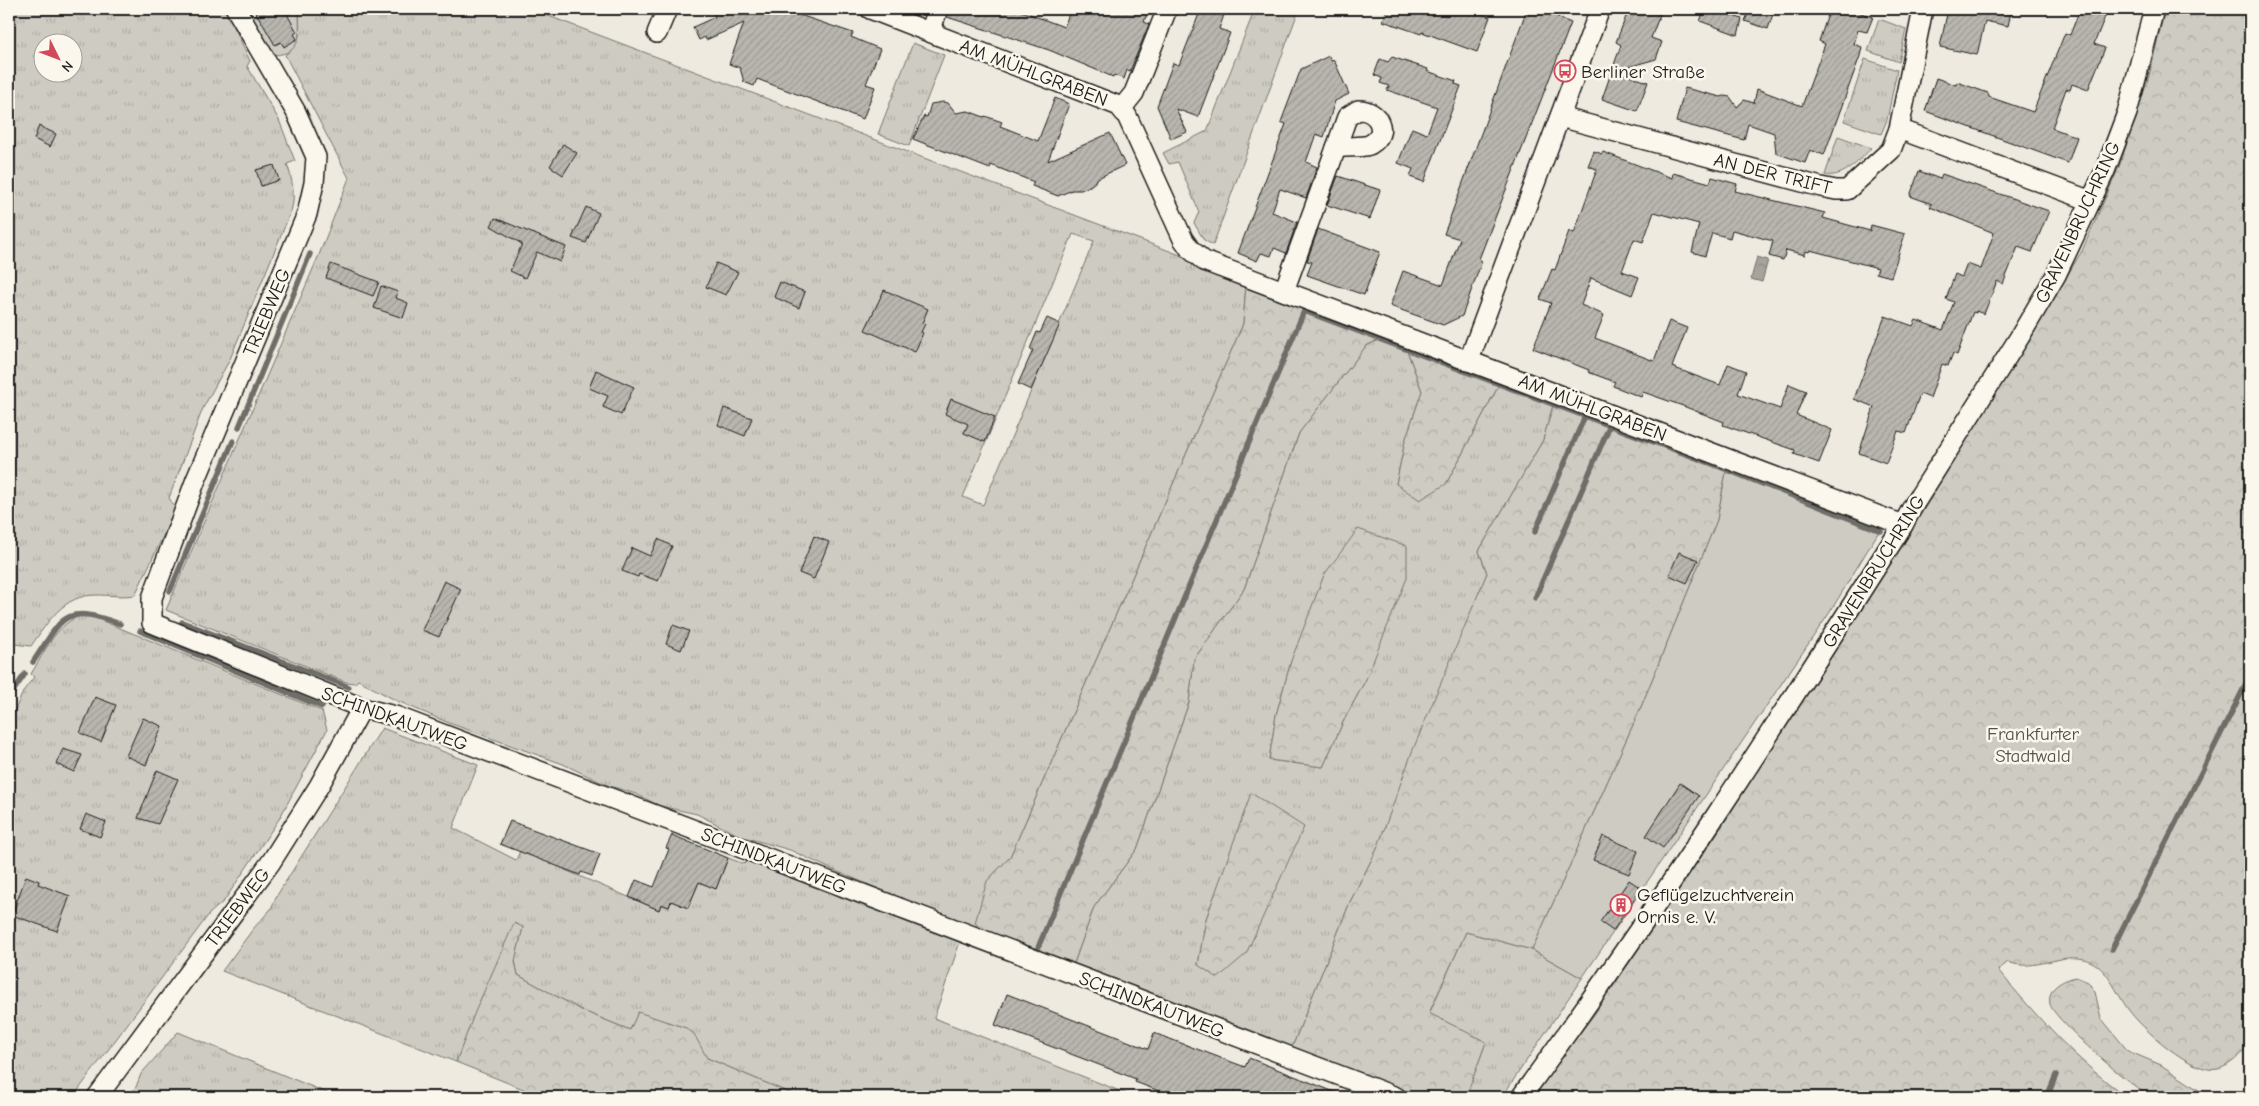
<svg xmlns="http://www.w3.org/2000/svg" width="2259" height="1106" viewBox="0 0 2259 1106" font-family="'Comic Neue',sans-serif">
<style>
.grass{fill:url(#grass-tufts);stroke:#75746f;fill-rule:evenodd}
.forest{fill:url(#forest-crowns);stroke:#75746f}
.garden{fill:#ceccc2;stroke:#75746f}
.water{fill:url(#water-ripples);stroke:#6f6d69}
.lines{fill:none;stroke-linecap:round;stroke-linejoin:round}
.stream{stroke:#6f6d69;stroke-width:5.5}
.building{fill:url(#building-hatch);stroke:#1c1c1c}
.minor-casing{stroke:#1c1c1c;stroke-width:22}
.minor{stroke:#fbf7ec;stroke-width:19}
.labels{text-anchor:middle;stroke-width:5;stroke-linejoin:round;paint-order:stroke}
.poi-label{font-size:19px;fill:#1c1c1c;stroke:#fbf7ec;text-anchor:start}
.street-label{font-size:19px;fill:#1c1c1c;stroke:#fbf7ec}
.park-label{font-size:19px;fill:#51514e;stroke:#fbf7ec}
</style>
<defs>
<pattern id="grass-tufts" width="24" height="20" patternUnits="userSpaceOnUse" patternTransform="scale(1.25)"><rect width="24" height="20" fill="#ceccc2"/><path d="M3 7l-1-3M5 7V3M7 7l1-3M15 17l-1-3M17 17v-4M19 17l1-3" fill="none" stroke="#b0afa6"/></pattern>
<pattern id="forest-crowns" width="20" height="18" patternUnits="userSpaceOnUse" patternTransform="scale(1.25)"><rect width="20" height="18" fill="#ceccc2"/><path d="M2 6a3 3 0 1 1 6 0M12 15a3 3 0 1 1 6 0" fill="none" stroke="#b0afa6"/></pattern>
<pattern id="water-ripples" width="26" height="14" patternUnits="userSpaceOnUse" patternTransform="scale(1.25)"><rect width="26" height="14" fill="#a6a39d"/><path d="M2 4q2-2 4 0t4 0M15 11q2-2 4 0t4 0" fill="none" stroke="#86847f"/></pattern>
<pattern id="building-hatch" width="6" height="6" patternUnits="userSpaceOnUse" patternTransform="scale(1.25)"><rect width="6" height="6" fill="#b9b6af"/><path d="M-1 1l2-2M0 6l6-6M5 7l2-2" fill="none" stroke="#9e9c96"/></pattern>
</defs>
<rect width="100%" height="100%" fill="#eeeadf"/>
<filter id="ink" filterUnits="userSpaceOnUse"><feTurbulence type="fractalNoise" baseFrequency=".02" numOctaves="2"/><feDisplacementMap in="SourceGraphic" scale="10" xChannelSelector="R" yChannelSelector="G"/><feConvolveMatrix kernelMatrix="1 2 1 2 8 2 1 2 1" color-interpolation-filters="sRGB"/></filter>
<g filter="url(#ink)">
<g class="grass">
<path d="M9 9H226L250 61 247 66 279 120 295 161 287 164C292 178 296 197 291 211L230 359 203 408 169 498 176 509 135 595C121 597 109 595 96 595 63 595 48 622 31 646L14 644 9 652ZM42 42H72V72H42Z"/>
<path d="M299 9H530L1188 258 1246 284 1243 324 1010 857 987 881 986 933 831 869 790 850 740 836 697 814 660 806 636 794 607 785 563 764 449 723 395 700 358 680 355 683 346 682 166 610 319 255 349 178 285 55C304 41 299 31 299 9ZM1073 234 1094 241 983 505 963 497Z"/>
<path d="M1255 9H1299L1213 245 1204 240 1194 223 1199 212 1178 162 1169 164 1163 153 1207 131Z"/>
<path d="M1879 19 1906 29 1899 62 1868 51Z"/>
<path d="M913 43 944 55 909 146 878 134Z"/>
<path d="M1865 59 1897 70 1887 120 1881 134 1844 121Z"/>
<path d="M1838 136 1871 148C1859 161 1844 178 1825 175Z"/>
<path d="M1384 337 1405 345 1422 391 1405 441 1396 484H1446L1501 381 1554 402 1543 440 1479 551 1487 573 1377 849 1350 902 1291 1050 1073 966 1094 907 1137 849 1189 702 1194 659 1244 589 1299 433 1366 346ZM1291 661 1366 679 1343 722 1323 767 1269 760 1276 715ZM1252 794 1198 965 1206 919Z"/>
<path d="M85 615 93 617 322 711 327 730 279 819 224 901 210 913 73 1097H9V723L24 690 34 677 31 674C45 652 57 620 85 615Z"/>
<path d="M382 728 478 765 453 828 516 860 520 851 566 868 565 870 659 910 661 904 669 907 671 901 688 908 699 882 716 889 728 858 744 864 750 858 961 939 934 1018 1135 1097H799L707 1058 686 1028 638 1013 630 1030 583 1011 518 975 515 961 523 927 482 996 456 1062 222 971 253 929 271 909 276 897Z"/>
<path d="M1466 932 1532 950 1582 978 1502 1097H1466L1486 1042 1429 1014Z"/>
<path d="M178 1032 337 1097H128L136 1087 141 1074Z"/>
</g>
<g class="forest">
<path d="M2165 9H2250V1043C2241 1054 2231 1066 2218 1069 2193 1075 2141 1028 2128 1009 2116 993 2108 967 2087 960 2060 951 2036 973 2008 962L1998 970C2037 1017 2077 1062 2127 1097H1531L1593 1016 1722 826 1910 532 2082 251 2119 167 2149 76Z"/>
<path d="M1246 284 1384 337 1366 346 1299 433 1244 589 1194 659 1189 702 1137 849 1094 907 1073 966 986 933 975 923 987 881 1010 857 1243 324Z"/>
<path d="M1405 345 1501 381 1446 484 1420 500 1396 484 1405 441 1422 391Z"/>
<path d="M1554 402 1727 467 1717 520 1641 707 1532 950 1466 932 1429 1013 1486 1042 1466 1097H1423L1291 1050 1350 902 1377 849 1412 752 1487 573 1479 551 1543 440Z"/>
<path d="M1358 529 1407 546V578L1366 679 1343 722 1323 767 1269 760 1276 715 1291 661 1324 575Z"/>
<path d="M1251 793 1304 827 1246 954 1218 978 1198 965 1206 919Z"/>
<path d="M514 923 523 927 515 961 518 975 583 1011 630 1030 638 1012 686 1028 694 1034 707 1058 799 1097H543L456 1062 475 1012Z"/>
<path d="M2076 977 2088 982 2095 992 2101 1018 2128 1051 2161 1065 2203 1093 2214 1097C2199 1097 2164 1101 2152 1097 2137 1092 2052 1018 2050 1004 2047 987 2063 980 2076 977Z"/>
</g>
<g class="garden">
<path d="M254 9H299C299 33 304 54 273 55L252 19 258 16Z"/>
<path d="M1727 467 1881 528 1830 612 1582 978 1532 950 1641 707 1717 520Z"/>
</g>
<path class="water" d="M1757 257 1768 260 1762 282 1751 279Z"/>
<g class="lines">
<g class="stream">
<path d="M239 427 310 254"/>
<path d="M1535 532 1585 416"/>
<path d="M170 591 233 441"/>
<path d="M1535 598 1610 425"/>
<path d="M182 622 349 687"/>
<path d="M140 631 322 707"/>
<path d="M33 662C63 617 63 603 120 624"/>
<path d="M9 697 25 674"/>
<path d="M2112 949 2250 676"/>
<path d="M1037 950 1304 311 1715 465 1881 531"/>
<path d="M2047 1097 2056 1075"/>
</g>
</g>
<g class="building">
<path d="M254 9H292L288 16 297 32 294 34 297 39 284 47 281 42 275 45Z"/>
<path d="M711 9H782L853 33 851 37 880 49 866 84 875 87 863 119 757 79 754 86 744 82 740 68 729 64 744 23 706 40 705 37 699 40 693 27 715 17Z"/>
<path d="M949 9H1016L1064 27 1071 9H1149L1144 22 1149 24 1130 71 1127 70 1124 79 1114 75 1113 77 1049 50 947 17Z"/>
<path d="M1201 9H1226L1219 29 1230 33 1198 117 1176 109 1187 132 1171 139 1157 106 1173 63 1179 65Z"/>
<path d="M1387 9H1467L1490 17 1477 52 1422 32 1421 34 1383 21Z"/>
<path d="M1527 9H1535L1549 14 1555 12 1559 18 1571 23 1479 259 1482 261 1462 316 1443 325 1390 306 1403 271 1443 285 1460 239 1444 234Z"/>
<path d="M1629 9H1662L1651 38 1662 42 1656 59 1614 71 1648 82 1637 111 1602 99 1621 45 1616 42Z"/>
<path d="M1705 9H1714L1742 19 1738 35 1700 21Z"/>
<path d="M1750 9H1760L1773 14 1768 29 1745 21Z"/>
<path d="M1830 9H1849L1873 17 1867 32 1858 30 1854 44 1862 47 1860 56 1824 155 1810 150 1805 163 1776 153 1774 133 1748 124 1744 140 1676 122 1685 88 1721 97 1724 96 1730 97 1737 107 1744 100 1754 103 1757 89 1802 106 1825 44 1819 41Z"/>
<path d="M1948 9H1996L2011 12 2008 26 1985 21 1977 55 1940 47Z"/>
<path d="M2080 9H2108L2094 44 2105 48 2088 90 2072 84 2070 90 2066 89 2052 128 2077 137 2068 163 1925 111 1936 78 1956 85 1957 82 1988 93 1989 97 2033 112 2065 33 2070 35Z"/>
<path d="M1329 56 1331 61 1334 60 1349 94 1335 101 1324 137 1316 134 1306 162 1317 167 1306 198 1280 189 1272 212 1297 222 1286 253 1274 248 1271 256 1261 253 1257 261 1238 253 1286 124 1281 122 1301 69Z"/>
<path d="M1392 57 1428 69 1427 71 1456 81 1455 84 1461 86 1424 182 1410 177 1413 169 1398 163 1412 128 1427 134 1437 107 1387 90 1389 86 1380 83 1382 78 1374 75 1380 59 1388 62Z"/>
<path d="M1055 98 1069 104 1048 161 1110 133 1125 165 1096 179 1095 182 1090 186 1081 190H1072L1058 196 1032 186 1034 182 991 165 990 169 913 139 924 116 927 117 931 104 943 102 948 103 956 113 968 111 984 117 985 116 1002 122 1000 126 1038 141Z"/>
<path d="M39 126 56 134 50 147 34 139Z"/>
<path d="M563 144 577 153 563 175 550 166Z"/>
<path d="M1594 151 1602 154 1603 152 1672 178 1673 173 1710 183 1712 177 1737 184 1735 191 1825 213 1823 218 1870 231 1871 225 1905 234 1891 277 1876 273 1878 268 1810 250 1809 252 1806 251 1805 255 1786 250 1783 260 1769 256 1773 241 1732 230 1730 238 1712 233 1705 256 1692 252 1699 224 1654 212 1643 242 1634 239 1622 271 1639 277 1632 295 1591 278 1581 305 1604 315 1595 338 1654 361 1669 321 1687 328 1672 367 1720 385 1728 364 1746 371 1738 394 1780 409 1789 384 1806 391 1796 415 1832 430 1819 463 1794 454 1795 450 1723 425 1724 422 1683 406 1643 392 1641 397 1613 386 1615 382 1588 372 1589 370 1533 348 1551 303 1540 299 1552 269 1555 270 1569 231 1574 233 1597 169 1588 166Z"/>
<path d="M274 165 279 180 261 186 256 170Z"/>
<path d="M1919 171 1940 179 1942 174 2049 211 2032 252 2018 247 2003 284 1997 281 1984 314 1976 311V313L1973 312 1957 355 1953 353 1948 366 1942 364 1930 398 1920 394 1906 433 1898 431 1886 463 1859 453 1874 407 1854 399 1885 316 1913 326 1916 320 1943 330 1954 302 1946 299 1955 274 1962 277 1967 264 1981 269 1994 233 1930 207 1932 204 1910 196Z"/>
<path d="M1338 176 1380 190 1370 219 1327 205Z"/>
<path d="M586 207 599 213 586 243 572 238Z"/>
<path d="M495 218 566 247 560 262 537 252 525 278 510 271 522 244 491 226Z"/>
<path d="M1318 229 1380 252 1364 295 1307 275 1312 262 1307 261Z"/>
<path d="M716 263 738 272 726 295 706 287Z"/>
<path d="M331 264 379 282 373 296 326 278Z"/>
<path d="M780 282 805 292 799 308 774 297Z"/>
<path d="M381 286 398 292 396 298 408 303 403 318 374 308Z"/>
<path d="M884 290 928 309 922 323 925 324 921 332 923 333 915 352 865 330Z"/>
<path d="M1047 318 1060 324 1031 390 1018 384 1033 350 1030 349 1037 332 1040 333Z"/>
<path d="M596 370 634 387 621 415 603 407 608 396 589 388Z"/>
<path d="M951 399 995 417 985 442 964 433 968 424 945 414Z"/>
<path d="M724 408 752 418 745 436 718 425Z"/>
<path d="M814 536 829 542 814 579 799 573Z"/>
<path d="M658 539 672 546 658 581 639 574 638 577 622 571 632 548 650 556Z"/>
<path d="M1679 552 1698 560 1687 583 1669 575Z"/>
<path d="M444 581 461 589 439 637 422 630Z"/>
<path d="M673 625 689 631 681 650 666 644Z"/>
<path d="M95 697 116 705 101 742 80 733Z"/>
<path d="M143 718 162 726 146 765 126 756Z"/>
<path d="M63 749 82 755 74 772 56 764Z"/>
<path d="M157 770 178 779 158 824 138 818Z"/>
<path d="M1680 783 1699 796 1663 848 1646 836Z"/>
<path d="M86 814 106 822 100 837 80 829Z"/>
<path d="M510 821 600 854 592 876 581 872 580 875 500 844Z"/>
<path d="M672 835 728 858 716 889 699 882 688 908 671 901 669 907 661 904 659 910 629 897 636 880 654 887 669 849 666 848Z"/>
<path d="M1603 836 1638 851 1629 874 1593 860Z"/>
<path d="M26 876 39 881 38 884 70 896 57 931 12 915Z"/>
<path d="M1629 880 1641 888 1613 931 1600 922Z"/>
<path d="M1007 994 1148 1049 1154 1033 1245 1067 1249 1058 1347 1097H1175L1135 1082 1136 1079 995 1025Z"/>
</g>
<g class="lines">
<g class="minor-casing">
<g id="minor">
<path d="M236 9 296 112 316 157 314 183 307 214 195 482 152 598V623L362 708 395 716 1396 1097"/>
<path d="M870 9 1119 106 1127 116 1183 239 1190 249 1204 261 1903 525"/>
<path d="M930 32 938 9"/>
<path d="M657 33 667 9"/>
<path d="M1122 108 1134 93 1167 9"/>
<path d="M1358 110C1378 109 1390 133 1371 144 1365 148 1345 146 1336 148L1347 117Z"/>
<path d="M1560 117 1821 187 1836 190H1847L1891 150 1899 129 1923 9"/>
<path d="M1899 129 2091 201"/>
<path d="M1284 291 1336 148"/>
<path d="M1469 360 1600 9"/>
<path d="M97 1097 271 862 319 786 362 708"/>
<path d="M1521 1097C1656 912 1780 719 1903 525L1913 506 2019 338 2056 275 2105 171 2127 113 2154 9"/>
</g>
</g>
<use href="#minor" class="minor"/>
</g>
</g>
<defs>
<g id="bus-ring" transform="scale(1.125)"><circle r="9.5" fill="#fbf7ec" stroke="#d1495b" stroke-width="1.5"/><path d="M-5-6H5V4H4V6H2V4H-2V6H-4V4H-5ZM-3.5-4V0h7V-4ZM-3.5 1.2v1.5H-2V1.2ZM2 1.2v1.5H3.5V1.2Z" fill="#d1495b"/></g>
<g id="building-ring" transform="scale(1.125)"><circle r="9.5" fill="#fbf7ec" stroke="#d1495b" stroke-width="1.5"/><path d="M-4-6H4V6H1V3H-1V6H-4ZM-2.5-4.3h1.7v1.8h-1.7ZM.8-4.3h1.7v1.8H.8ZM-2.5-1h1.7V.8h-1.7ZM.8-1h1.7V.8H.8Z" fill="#d1495b"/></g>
</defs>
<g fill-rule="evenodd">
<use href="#bus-ring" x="1565" y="71"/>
<use href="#building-ring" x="1621" y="905"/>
</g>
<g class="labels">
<g class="poi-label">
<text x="1581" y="78">Berliner Straße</text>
<text x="1637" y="901">Geflügelzuchtverein<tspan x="1637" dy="22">Ornis e. V.</tspan></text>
</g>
<g class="street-label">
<text transform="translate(1034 72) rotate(21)" y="7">AM MÜHLGRABEN</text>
<text transform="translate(1773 173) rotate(14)" y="7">AN DER TRIFT</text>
<text transform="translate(2077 222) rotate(-65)" y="7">GRAVENBRUCHRING</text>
<text transform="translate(266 312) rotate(-67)" y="7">TRIEBWEG</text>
<text transform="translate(1593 407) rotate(21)" y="7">AM MÜHLGRABEN</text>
<text transform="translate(1873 571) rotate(-58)" y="7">GRAVENBRUCHRING</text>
<text transform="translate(395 718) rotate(20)" y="7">SCHINDKAUTWEG</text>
<text transform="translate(774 860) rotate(21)" y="7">SCHINDKAUTWEG</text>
<text transform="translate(237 907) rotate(-53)" y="7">TRIEBWEG</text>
<text transform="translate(1152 1004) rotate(21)" y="7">SCHINDKAUTWEG</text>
</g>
<g class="park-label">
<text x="2033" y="740">Frankfurter<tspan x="2033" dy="22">Stadtwald</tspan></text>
</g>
</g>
<rect width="2259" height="1106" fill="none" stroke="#fbf7ec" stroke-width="30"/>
<rect x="15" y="15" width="2229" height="1076" fill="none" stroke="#1c1c1c" stroke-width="2" filter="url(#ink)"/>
<g transform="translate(58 58) rotate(132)"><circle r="24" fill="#fbf7ec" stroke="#a29f99"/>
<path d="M0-4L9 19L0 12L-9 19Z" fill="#d1495b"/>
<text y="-8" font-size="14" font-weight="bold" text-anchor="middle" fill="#1c1c1c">N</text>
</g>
</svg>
